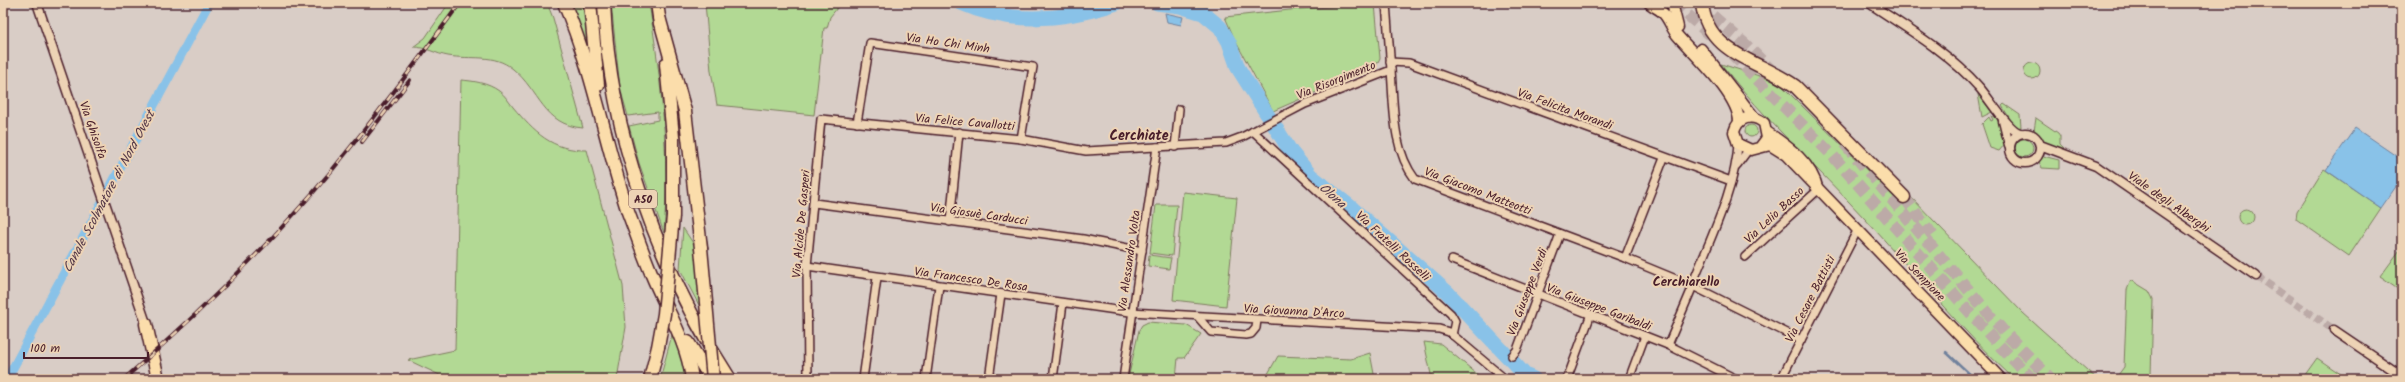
<svg xmlns="http://www.w3.org/2000/svg" width="2405" height="382" viewBox="0 0 2405 382" font-family="Kalam,sans-serif">
<style>
.green{fill:#b2d994;stroke:#7e7c60}
.water{fill:#89c2e8;stroke:#70819c}
.lines{fill:none;stroke-linecap:round;stroke-linejoin:round}
.stream{stroke:#70819c;stroke-width:2.5}
.canal{stroke:#89c2e8;stroke-width:9}
.river{stroke:#89c2e8;stroke-width:15}
.tertiary-tunnel{stroke:#bcaaa7;stroke-width:8;stroke-dasharray:8 4;stroke-linecap:butt}
.motorway-tunnel{stroke:#bcaaa7;stroke-width:12;stroke-dasharray:12 6;stroke-linecap:butt}
.minor-casing{stroke:#4a1f2b;stroke-width:10}
.tertiary-casing{stroke:#4a1f2b;stroke-width:11}
.primary-casing{stroke:#4a1f2b;stroke-width:13}
.motorway-casing{stroke:#4a1f2b;stroke-width:15}
.minor{stroke:#edd3b5;stroke-width:7}
.tertiary{stroke:#edd3b5;stroke-width:8}
.primary{stroke:#fbddab;stroke-width:10}
.motorway{stroke:#fbddab;stroke-width:12}
.rail-casing{stroke:#4a1f2b;stroke-width:4}
.rail{stroke:#edd3b5;stroke-width:2.5;stroke-dasharray:8;stroke-linecap:butt}
.motorway-bridge-casing{stroke:#4a1f2b;stroke-width:15;stroke-linecap:butt}
.motorway-bridge{stroke:#fbddab;stroke-width:12}
.labels{text-anchor:middle;stroke-width:4;stroke-linejoin:round;paint-order:stroke}
.shield{fill:#edd3b5;stroke:#7b5554;stroke-width:1}
.shield-label{font-size:11px;font-weight:bold;fill:#4a1f2b}
.street-label{font-size:12px;fill:#4a1f2b;stroke:#edd3b5}
.water-label{font-size:13px;font-style:italic;fill:#533747;stroke:#edd3b5}
.neighbourhood-label{font-size:13px;font-weight:bold;fill:#4a1f2b;stroke:#edd3b5}
.quarter-label{font-size:14px;font-weight:bold;fill:#4a1f2b;stroke:#edd3b5}
</style>
<rect width="100%" height="100%" fill="#d9cdc6"/>
<filter id="ink" filterUnits="userSpaceOnUse"><feTurbulence type="fractalNoise" baseFrequency=".025" numOctaves="2"/><feDisplacementMap in="SourceGraphic" scale="8" xChannelSelector="R" yChannelSelector="G"/><feConvolveMatrix kernelMatrix="1 2 1 2 8 2 1 2 1" color-interpolation-filters="sRGB"/></filter>
<g filter="url(#ink)">
<g class="green">
<path d="M449 3H547L553 18 583 128C543 125 540 91 513 69 494 53 471 60 448 56 436 54 426 47 413 47L425 38Z"/>
<path d="M568 3H584L588 51H587Z"/>
<path d="M611 3H649C661 80 670 155 664 233L639 163 629 126 658 120V112L628 116 620 88Z"/>
<path d="M705 3H841L830 17 827 28H824L814 115 717 105 711 71Z"/>
<path d="M1375 4 1380 58 1376 66 1273 111 1235 40 1225 17 1299 9Z"/>
<circle cx="2032" cy="71" r="8"/>
<path d="M1721 64 1769 79 1782 86 1900 203 1910 196 2023 313 2097 379H2014C1960 329 1915 273 1865 219 1817 167 1765 120 1721 64Z"/>
<path d="M461 80C474 81 488 83 499 91 505 95 509 102 513 107 534 132 552 151 587 150L623 286 626 327 617 379H448L408 360 455 350Z"/>
<path d="M1978 94 1992 112 1982 117Z"/>
<path d="M2004 104 2020 115 2021 127 2016 128 2002 106Z"/>
<path d="M1991 116 1997 118 2005 144 1999 151 1990 148 1982 124 1989 117 1991 121 1993 120Z"/>
<path d="M2036 118 2058 133 2060 136V144L2067 151 2048 145 2034 131Z"/>
<circle cx="1751" cy="131" r="6"/>
<circle cx="2024" cy="148" r="9"/>
<path d="M2043 156 2059 160V169L2042 168 2039 162Z"/>
<path d="M2324 169 2381 208 2349 256 2296 219 2297 212Z"/>
<path d="M1183 192 1237 198 1226 306 1173 300Z"/>
<path d="M1156 205H1177L1172 256 1150 253Z"/>
<circle cx="2246" cy="217" r="8"/>
<path d="M683 228 697 249 702 311 680 269Z"/>
<path d="M2402 247V292L2380 277Z"/>
<path d="M1149 255 1171 258 1169 269 1148 266Z"/>
<path d="M2131 280 2149 291 2153 299 2151 376 2155 379H2115L2124 367 2127 290Z"/>
<path d="M1148 322 1186 325 1201 334 1184 358H1178L1176 379H1128L1139 330 1142 325Z"/>
<path d="M673 331 688 379H660Z"/>
<path d="M1424 342 1441 344 1483 379H1432Z"/>
<path d="M1370 353 1375 379H1265L1278 356 1351 359Z"/>
<path d="M2317 358 2348 379H2302Z"/>
</g>
<g class="water">
<path d="M1165 13 1183 17 1181 25 1167 22Z"/>
<path d="M2355 128 2402 160V178L2381 208 2326 170Z"/>
</g>
<g class="lines">
<path class="stream" d="M1946 352 1975 379"/>
<path class="canal" d="M7 379 209 3"/>
<g class="river">
<path d="M961 3C1012 26 1066 20 1117 3"/>
<path d="M1157 3 1180 6 1203 13 1220 27 1229 42 1238 68 1291 152 1311 176 1353 209 1447 292 1525 375 1534 379"/>
</g>
<path class="tertiary-tunnel" d="M2256 276 2334 330"/>
<g class="motorway-tunnel">
<path d="M1674 3 1715 39"/>
<path d="M1699 4 1745 44 1772 71"/>
<path d="M1732 54 1833 156 1996 342 2032 379"/>
<path d="M1845 144 2005 333 2051 379"/>
<path d="M1904 197 1934 237"/>
</g>
<g class="minor-casing">
<g id="minor">
<path d="M1390 62 1409 63 1731 181"/>
<path d="M1391 70C1394 106 1392 149 1415 179L1625 258 1664 158"/>
<path d="M857 123 870 43 1033 67 1021 139"/>
<path d="M1253 131 1451 314 1455 321 1452 335"/>
<path d="M1175 147 1179 109"/>
<path d="M1737 165 1749 149"/>
<path d="M814 203 1083 239 1142 251"/>
<path d="M950 222 959 132"/>
<path d="M1745 257 1818 190"/>
<path d="M1625 258 1693 286 1801 340"/>
<path d="M1452 260 1668 345 1736 379"/>
<path d="M807 266 1130 312 1439 329 1449 332 1505 379"/>
<path d="M1692 285C1708 243 1736 188 1738 144"/>
<path d="M1198 317 1211 332 1246 335 1251 334 1256 328 1257 320"/>
<path d="M1668 345 1693 286"/>
<path d="M1512 356 1517 350 1560 234"/>
<path d="M808 379 807 266 821 119 1021 139 1086 151 1226 143 1242 137 1305 104 1391 70 1386 3"/>
<path d="M863 379 877 278"/>
<path d="M926 379 939 286"/>
<path d="M989 379 1001 294"/>
<path d="M1053 379 1063 303"/>
<path d="M1123 379 1157 147"/>
<path d="M1567 379 1591 314"/>
<path d="M1629 379 1645 336"/>
<path d="M1781 379 1858 229"/>
</g>
</g>
<g class="tertiary-casing">
<g id="tertiary">
<path d="M37 3 148 329"/>
<path d="M1869 3C1906 28 1948 52 1978 86 1988 96 2008 131 2020 133"/>
<path d="M2003 121 2009 145"/>
<circle cx="2025" cy="148" r="15"/>
<path d="M2040 145 2096 166 2256 276"/>
<path d="M2334 330 2402 376"/>
</g>
</g>
<g class="primary-casing">
<g id="primary">
<path d="M1649 3C1653 7 1658 8 1662 12 1669 18 1671 28 1677 35 1694 55 1739 95 1739 122"/>
<path d="M1672 3 1678 27"/>
<path d="M1701 49 1754 117"/>
<path d="M1767 132C1789 147 1812 163 1818 190"/>
<path d="M1761 146 1767 138 1764 123C1752 113 1738 117 1734 132L1738 144 1751 150 1770 145 1786 155 2001 379"/>
</g>
</g>
<g class="motorway-casing">
<g id="motorway">
<path d="M564 3C593 70 605 143 628 212 636 233 643 254 652 275 666 309 687 341 692 379"/>
<path d="M590 3 598 85"/>
<path d="M604 3C609 133 659 270 730 379"/>
<path d="M657 3 660 24"/>
<path d="M1702 3C1706 54 1761 61 1795 86L1904 197"/>
<path d="M659 17 685 111 701 248"/>
<path d="M666 64 673 137V216"/>
<path d="M146 324 158 379"/>
<path d="M688 342 711 379"/>
<path d="M650 379 658 347"/>
</g>
</g>
<use href="#minor" class="minor"/>
<use href="#tertiary" class="tertiary"/>
<use href="#primary" class="primary"/>
<use href="#motorway" class="motorway"/>
<g class="rail-casing">
<g id="rail">
<path d="M362 142 410 80"/>
<path d="M124 379C199 314 270 245 333 169 377 115 419 59 460 3"/>
</g>
</g>
<use href="#rail" class="rail"/>
<g class="motorway-bridge-casing">
<g id="motorway-bridge">
<path d="M701 248 713 379"/>
<path d="M658 347 664 314 673 216"/>
</g>
</g>
<use href="#motorway-bridge" class="motorway-bridge"/>
</g>
</g>
<g class="labels">
<rect class="shield" x="629" y="190" width="28" height="18" rx="3"/>
<g class="shield-label">
<text x="643" y="203">A50</text>
</g>
<g class="street-label">
<text transform="translate(948 43) rotate(8)" y="4">Via Ho Chi Minh</text>
<text transform="translate(1336 80) rotate(-22)" y="4">Via Risorgimento</text>
<text transform="translate(1565 109) rotate(20)" y="4">Via Felicita Morandi</text>
<text transform="translate(965 122) rotate(5)" y="4">Via Felice Cavallotti</text>
<text transform="translate(93 130) rotate(71)" y="4">Via Ghisolfa</text>
<text transform="translate(1478 191) rotate(21)" y="4">Via Giacomo Matteotti</text>
<text transform="translate(2169 202) rotate(35)" y="4">Viale degli Alberghi</text>
<text transform="translate(979 214) rotate(8)" y="4">Via Giosuè Carducci</text>
<text transform="translate(1774 215) rotate(-43)" y="4">Via Lelio Basso</text>
<text transform="translate(801 224) rotate(-85)" y="4">Via Alcide De Gasperi</text>
<text transform="translate(1393 246) rotate(43)" y="4">Via Fratelli Rosselli</text>
<text transform="translate(1129 261) rotate(-82)" y="4">Via Alessandro Volta</text>
<text transform="translate(1920 275) rotate(46)" y="4">Via Sempione</text>
<text transform="translate(971 279) rotate(8)" y="4">Via Francesco De Rosa</text>
<text transform="translate(1527 292) rotate(-69)" y="4">Via Giuseppe Verdi</text>
<text transform="translate(1810 299) rotate(-63)" y="4">Via Cesare Battisti</text>
<text transform="translate(1599 307) rotate(21)" y="4">Via Giuseppe Garibaldi</text>
<text transform="translate(1294 311) rotate(3)" y="4">Via Giovanna D'Arco</text>
</g>
<g class="water-label">
<text transform="translate(108 191) rotate(-62)" y="5">Canale Scolmatore di Nord Ovest</text>
<text transform="translate(1333 195) rotate(41)" y="5">Olona</text>
</g>
<g class="neighbourhood-label">
<text x="1686" y="286">Cerchiarello</text>
</g>
<g class="quarter-label">
<text x="1139" y="140">Cerchiate</text>
</g>
</g>
<rect width="2405" height="382" fill="none" stroke="#edd3b5" stroke-width="16"/>
<rect x="8" y="8" width="2389" height="366" fill="none" stroke="#4a1f2b" stroke-width="1.5" filter="url(#ink)"/>
<path d="M24 352v6h124v-6" fill="none" stroke="#4a1f2b" stroke-width="2"/>
<text x="30" y="352" font-size="12" fill="#4a1f2b" stroke="#edd3b5" stroke-width="3" paint-order="stroke">100 m</text>
</svg>
